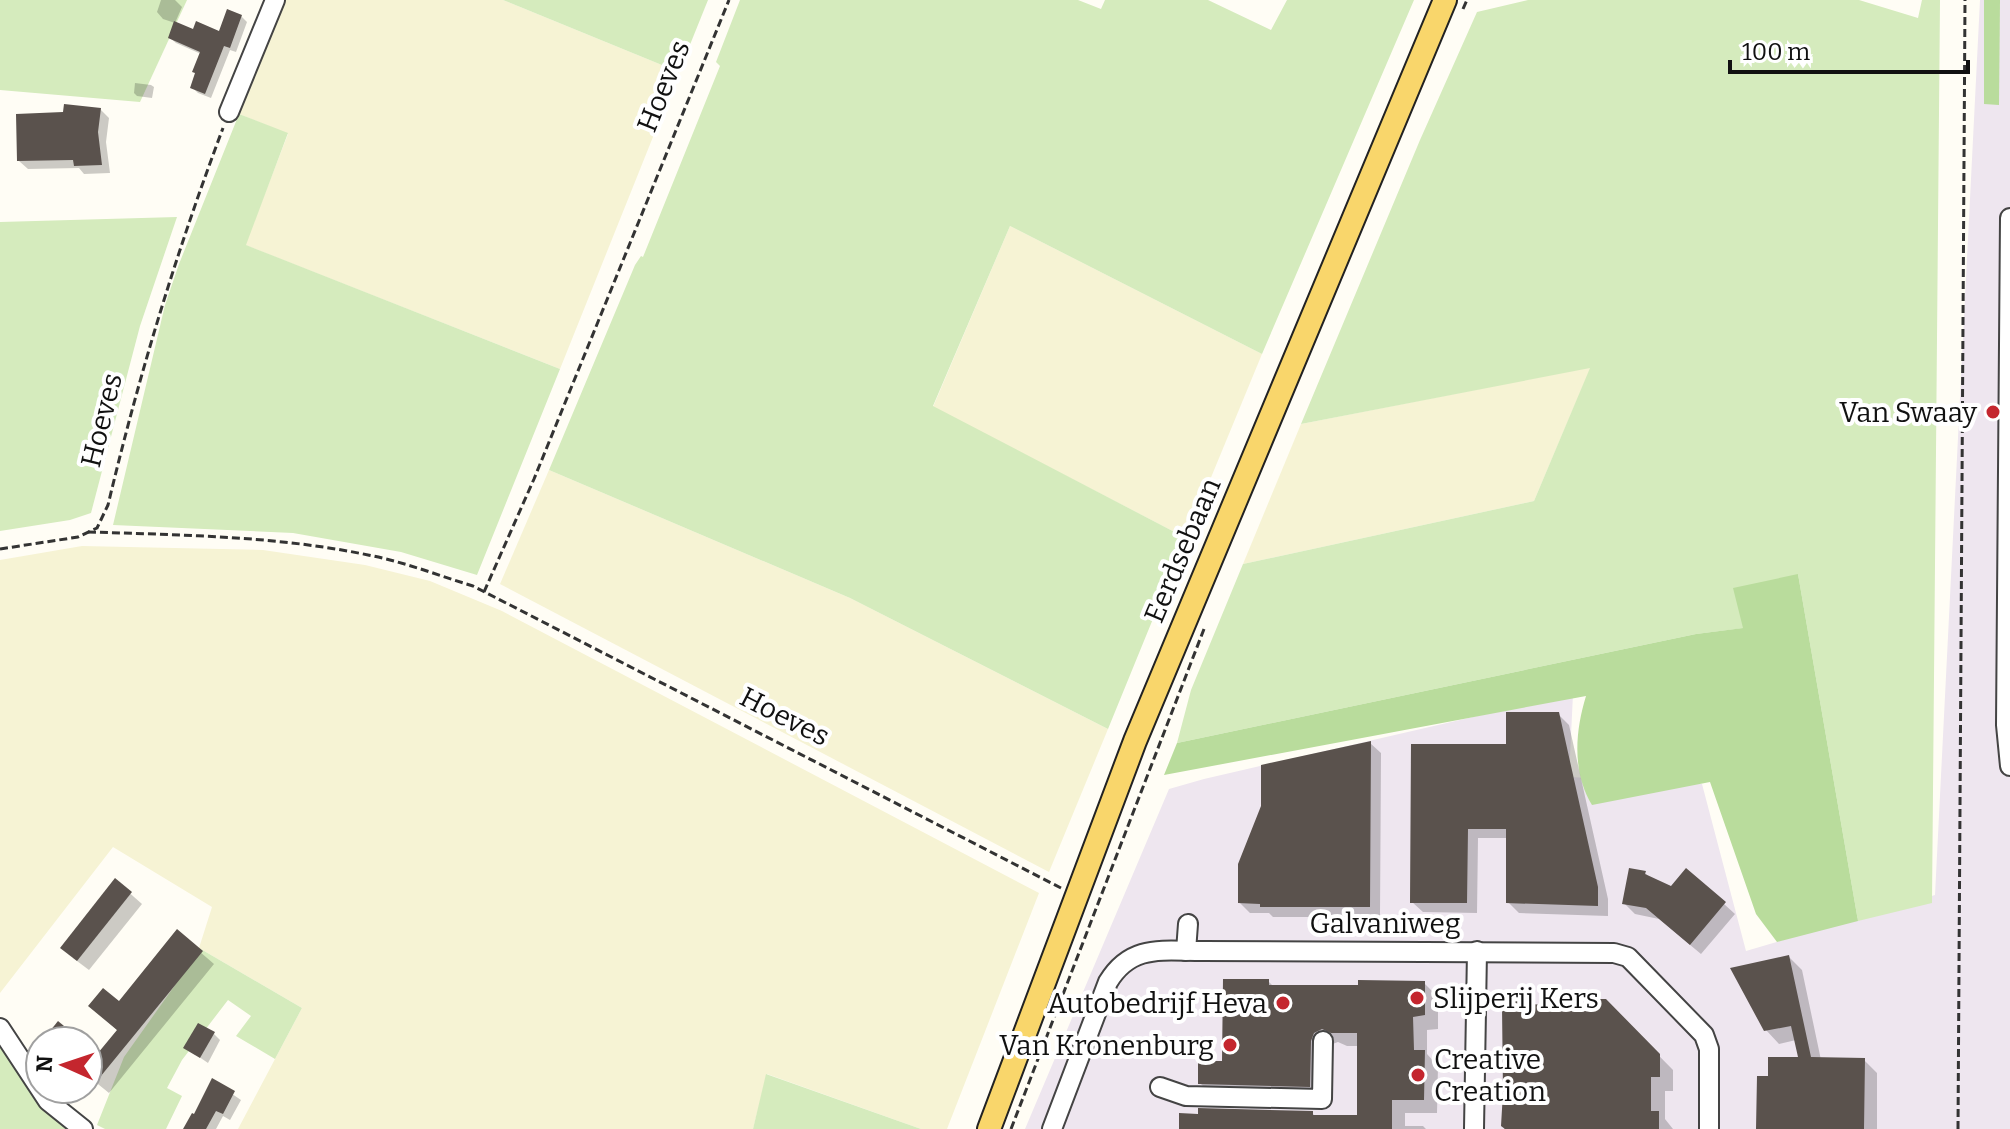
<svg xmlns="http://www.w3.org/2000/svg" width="2010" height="1129" viewBox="0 0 2010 1129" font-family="Bitter,serif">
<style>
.industrial{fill:#eee6ef}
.farmland{fill:#f6f3d4}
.green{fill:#d5ebbd}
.forest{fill:#b9dc9c}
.shadow{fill:#0003}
.building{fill:#5a524d}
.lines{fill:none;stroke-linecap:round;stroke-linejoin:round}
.minor-casing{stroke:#444;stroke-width:22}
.major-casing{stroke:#222;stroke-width:26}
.path{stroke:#333;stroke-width:3;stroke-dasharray:8 4;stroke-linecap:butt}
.minor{stroke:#fff;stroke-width:18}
.major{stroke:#f9d66b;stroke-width:22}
.poi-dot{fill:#c4262e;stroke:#fff;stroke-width:3}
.labels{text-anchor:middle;stroke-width:8;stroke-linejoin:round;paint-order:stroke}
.street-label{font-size:28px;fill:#111;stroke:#fff}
.poi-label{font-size:28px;fill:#111;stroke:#fff;text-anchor:end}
</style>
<rect width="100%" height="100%" fill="#fffdf5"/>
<path class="industrial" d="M1980 0H2010V1129H1025L1169 789 1204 779 1573 694 1569 777 1702 784 1746 951 1935 895Z"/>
<g class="farmland">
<path d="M286 0H503L679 72 560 369 245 245 288 134 239 114Z"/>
<path d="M1010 226 1262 354 1186 538 933 407Z"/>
<path d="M1591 367 1534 501 1243 564 1301 424Z"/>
<path d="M549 470 850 598 1108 729 1049 872 500 584Z"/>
<path d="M82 546 263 550 365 565 430 581 502 611 1039 893 947 1129H921L767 1074 753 1129H238L302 1008 199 948 212 907 113 847 0 993V560Z"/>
</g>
<g class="green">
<path d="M0 0H187L140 102 0 90Z"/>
<path d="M503 0H708L679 72Z"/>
<path d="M740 0H1078L1101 9 1105 0H1208L1271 30 1287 0H1414L1262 354 1010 226 933 406 1186 538 1108 729 850 598 549 470 635 265 641 256 643 257 720 66 716 62Z"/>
<path d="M1528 0H1859L1918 18 1922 0H1940L1932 903 1858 921 1798 574 1744 628 1696 634 1177 743 1191 690 1243 564 1534 501 1590 368 1301 424 1420 140 1477 12Z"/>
<path d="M239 114 288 133 246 245 560 369 477 575 401 552 293 533 113 525 165 305 179 264Z"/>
<path d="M177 217 140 326 91 513 70 520 0 531V222Z"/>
<path d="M199 948 302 1008 275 1059 236 1036 251 1016 228 1000 182 1060 167 1088 182 1096 166 1129H105L97 1125 124 1057 195 957Z"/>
<path d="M0 1038 75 1129H0Z"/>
<path d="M766 1074 921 1129H753Z"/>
</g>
<g class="forest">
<path d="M1984 0H2000L1999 105 1984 104Z"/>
<path d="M1798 574 1858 921 1777 942 1756 914 1710 782 1592 805C1572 772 1575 732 1586 696L1164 775 1177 743 1696 634 1743 628 1733 588Z"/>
</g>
<g class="shadow">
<path d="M161 0H175L182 7 175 23 163 19 157 12Z"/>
<path d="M241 16 247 22 236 52 230 50 211 98 198 93 192 87 201 54 176 43 170 38 194 31 220 33Z"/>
<path d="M135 83 151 85 154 87 152 98 137 96 134 93Z"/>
<path d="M100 109 109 118 106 142 110 173 84 174 79 168 28 169 19 161Z"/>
<path d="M1558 714 1569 725 1608 899V916L1519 913 1508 902V838H1478L1477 913 1423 912 1412 902 1508 746Z"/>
<path d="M1370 743 1381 753 1380 917H1273L1269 913H1250L1240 903Z"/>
<path d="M1645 873 1652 880 1724 904 1735 914 1701 954 1659 919 1635 914 1625 904Z"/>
<path d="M116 881 142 904 89 970 73 958Z"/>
<path d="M177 932 214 964 109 1093 88 1076V1048L98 1056 118 1031 91 1006 119 1004Z"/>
<path d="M1789 957 1802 970 1821 1060H1864L1877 1073V1129H1758L1770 1078 1800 1059 1796 1040 1779 1044 1766 1030Z"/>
<path d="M1268 981 1274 987H1360L1424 983 1438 997V1029L1427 1030V1054L1438 1066 1437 1113H1405V1126H1423L1426 1129H1181L1312 1113 1316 1117H1358L1359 1046H1347L1338 1042 1327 1046 1323 1100 1214 1097 1200 1083 1224 1063Z"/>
<path d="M1528 1001 1533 1006 1591 1009 1605 1001 1673 1070V1091H1665V1119L1673 1129H1504L1512 1010Z"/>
<path d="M214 1034 220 1040 208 1063 186 1048Z"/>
<path d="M213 1081 241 1100 230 1120 223 1116 216 1129H186Z"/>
</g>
<g class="building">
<path d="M227 9 242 15 230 48 224 46 205 94 190 88 195 73 192 72 200 52 168 38 174 21 193 29 196 21 219 31Z"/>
<path d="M64 104 101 108 98 132 102 165 74 166 73 160 17 161 16 114 63 112Z"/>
<path d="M1506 712H1559L1598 887V906L1506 903V829H1468L1467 903H1410L1411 744H1506Z"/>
<path d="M1371 741 1370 907H1260V904L1238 903V864L1261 806V765Z"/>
<path d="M1629 868 1646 871 1645 874 1671 886 1686 868 1726 902 1690 945 1646 908 1622 904Z"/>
<path d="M115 878 132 892 77 961 60 948Z"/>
<path d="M177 929 203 951 96 1082 88 1076V1045L98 1053 117 1030 88 1006 103 988 119 1001Z"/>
<path d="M1789 955 1811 1057 1865 1058 1864 1129H1756L1757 1076H1768V1057H1798L1791 1026 1764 1031 1730 968Z"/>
<path d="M1223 979H1269V985H1358V980L1425 981V1015L1413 1017 1414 1050H1425L1424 1100H1392V1129H1179V1113L1198 1114V1108L1313 1111V1115H1357V1033H1331L1322 1029 1314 1033 1311 1041 1310 1087 1198 1084V1061H1222Z"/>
<path d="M1510 999H1529V1004L1589 1007 1588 999H1606L1660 1054V1077H1651V1111H1659V1129H1505L1501 1126 1503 1092 1502 1007 1510 1008Z"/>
<path d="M58 1021 82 1041H42Z"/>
<path d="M198 1023 215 1032 200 1058 183 1048Z"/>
<path d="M212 1078 235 1091 223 1114 216 1111 206 1129H183L192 1113 194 1114Z"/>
</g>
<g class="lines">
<g class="minor-casing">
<g id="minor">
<path d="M229 112 275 0"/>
<path d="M2010 218 2006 725 2010 766"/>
<path d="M1186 951 1188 924"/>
<path d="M0 1028 48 1101 83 1129"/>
<path d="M1160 1087 1186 1096 1322 1099 1323 1041"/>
<path d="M1052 1129 1108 982C1131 944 1162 951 1202 951L1614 953 1628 957 1704 1035 1709 1049V1129"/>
<path d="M1474 1129 1477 951"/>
</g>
</g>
<g class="major-casing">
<path id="major" d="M989 1129 1135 741 1445 0"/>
</g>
<g class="path">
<path d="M1463 9 1467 0"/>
<path d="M88 532C183 535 280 536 373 556 407 563 440 576 473 586L1061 888"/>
<path d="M0 549 78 537 97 528 108 505C139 375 176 253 223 128"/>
<path d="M484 592 534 479 729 0"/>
<path d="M1011 1129 1204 629"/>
<path d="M1958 1129 1965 0"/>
</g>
<use href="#minor" class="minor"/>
<use href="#major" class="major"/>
</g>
<g class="poi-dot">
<circle cx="1993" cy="412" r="8"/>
<circle cx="1417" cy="998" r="8"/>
<circle cx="1283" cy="1003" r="8"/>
<circle cx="1230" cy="1045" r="8"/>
<circle cx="1418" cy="1075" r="8"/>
</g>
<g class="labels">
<g class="street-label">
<text transform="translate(663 86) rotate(-68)" y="10">Hoeves</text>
<text transform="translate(101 420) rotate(-76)" y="10">Hoeves</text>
<text transform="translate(1182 550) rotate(-67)" y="10">Eerdsebaan</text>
<text transform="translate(785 716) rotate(27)" y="10">Hoeves</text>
<text x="1385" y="933">Galvaniweg</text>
</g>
<g class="poi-label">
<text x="1977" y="422">Van Swaay</text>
<text x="1433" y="1008" text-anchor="start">Slijperij Kers</text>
<text x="1267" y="1013">Autobedrijf Heva</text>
<text x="1214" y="1055">Van Kronenburg</text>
<text x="1434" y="1069" text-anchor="start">Creative<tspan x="1434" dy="32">Creation</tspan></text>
</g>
</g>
<g transform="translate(64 1065) rotate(273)"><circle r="38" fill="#ffffff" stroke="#a0a0a0" stroke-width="2"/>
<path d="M0-6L14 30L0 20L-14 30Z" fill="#c4262e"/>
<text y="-12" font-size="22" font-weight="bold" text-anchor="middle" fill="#111111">N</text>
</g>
<path d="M1730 60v12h238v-12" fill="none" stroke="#111111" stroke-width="4"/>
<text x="1742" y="60" font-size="24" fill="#111111" stroke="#ffffff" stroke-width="6" paint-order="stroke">100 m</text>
</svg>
